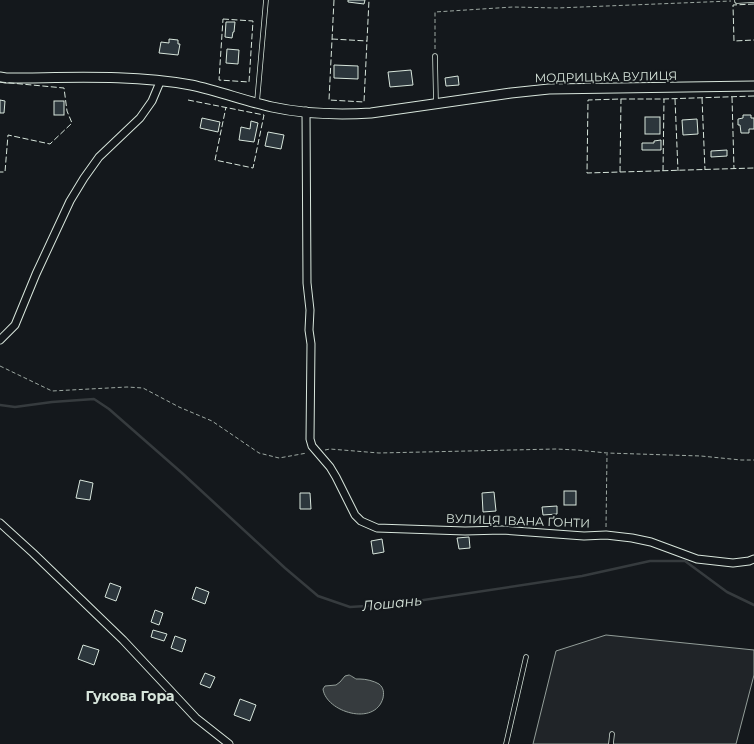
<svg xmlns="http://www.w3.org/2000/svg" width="754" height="744" viewBox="0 0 754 744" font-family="Montserrat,sans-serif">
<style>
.green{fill:#202428;stroke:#939e99}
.water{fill:#363b3e;stroke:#939e99}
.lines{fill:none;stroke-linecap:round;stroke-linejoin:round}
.stream{stroke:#363b3e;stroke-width:2.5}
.building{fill:#2c363c;stroke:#d8e6dc}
.service-casing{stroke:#d8e6dc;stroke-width:5.5}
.minor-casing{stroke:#d8e6dc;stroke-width:9}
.tertiary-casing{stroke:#d8e6dc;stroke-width:11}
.path{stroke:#9da8a2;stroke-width:1;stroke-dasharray:4 2.5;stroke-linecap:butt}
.service{stroke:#14181c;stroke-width:4}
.minor{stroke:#14181c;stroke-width:7}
.tertiary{stroke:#14181c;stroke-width:9}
.fence{stroke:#d8e6dc;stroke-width:1;stroke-dasharray:6 2.5;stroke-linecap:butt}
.labels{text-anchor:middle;stroke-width:4;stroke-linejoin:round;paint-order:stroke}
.street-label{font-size:12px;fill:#d8e6dc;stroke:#14181c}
.water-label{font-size:14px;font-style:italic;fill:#d8e6dc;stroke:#14181c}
.neighbourhood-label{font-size:14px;font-weight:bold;fill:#d8e6dc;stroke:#14181c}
</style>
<rect width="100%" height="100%" fill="#14181c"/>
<path class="green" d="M606 635 754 650V675L736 744H533L556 651Z"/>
<path class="water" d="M349 675C350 675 356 679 356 679 357 679 359 679 360 679 366 679 374 681 379 684 384 688 384 693 383 698 375 727 326 712 323 689L325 686 336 685 340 682 345 676Z"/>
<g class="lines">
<path class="stream" d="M0 405 15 407 52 402 94 399 109 409 182 473 285 568 318 596 350 607 397 604 582 576 650 561H685L727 592 754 605"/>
</g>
<g class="building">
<path d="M348 0H365L364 4 348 2Z"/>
<path d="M226 22H235L234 32H233L232 38 225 37Z"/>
<path d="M169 39 178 40V44H180L178 55 159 53 161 42 169 43Z"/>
<path d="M227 49 239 50 238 64 226 63Z"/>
<path d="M334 65 358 66V79L334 78Z"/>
<path d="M411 70 413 85 390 87 388 72Z"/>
<path d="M458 76 459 85 446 86 445 78Z"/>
<path d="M0 100 5 101 4 113H0Z"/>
<rect x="54" y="101" width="10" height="14"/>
<path d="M743 115H751V118H754V129H749V133H741L740 125H738V119L743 118Z"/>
<rect x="645" y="117" width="15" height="17"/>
<path d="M202 118 220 122 218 132 200 128Z"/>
<path d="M697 119 698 134 683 135 682 120Z"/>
<path d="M251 121 258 123 254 142 239 140 241 127 250 129Z"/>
<path d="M268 132 284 135 281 149 265 146Z"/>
<path d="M661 140V150H642V143H654V141Z"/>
<path d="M727 150V156L711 157V151Z"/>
<path d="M80 480 93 483 90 500 76 498Z"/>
<rect x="564" y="491" width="12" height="14"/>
<path d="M494 492 496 511 483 512 482 493Z"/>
<path d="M300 493H310L311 509H300Z"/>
<path d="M557 506V514L543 515 542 507Z"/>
<path d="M469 537 470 548 459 549 457 538Z"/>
<path d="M382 539 384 552 373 554 371 541Z"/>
<path d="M110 583 121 587 116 601 105 597Z"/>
<path d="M196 587 209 592 205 604 192 599Z"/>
<path d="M155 610 163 613 159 625 151 622Z"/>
<path d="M153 630 167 634 164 641 151 637Z"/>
<path d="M175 636 186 640 182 652 171 648Z"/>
<path d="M83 645 99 650 94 665 78 659Z"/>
<path d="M205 673 215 677 210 688 200 684Z"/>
<path d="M240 699 256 705 250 721 234 715Z"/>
</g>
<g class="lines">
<g class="service-casing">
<g id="service">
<path d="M737 1 754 0"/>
<path d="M435 56 436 104"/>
<path d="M257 102 266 0"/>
<path d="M506 744 526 657"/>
<path d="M611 744 612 734"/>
</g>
</g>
<g class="minor-casing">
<g id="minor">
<path d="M306 111 307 283 310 310 309 330 311 344 310 439 312 446 330 467 336 477 355 515 361 521 377 528 465 531 502 530 584 536 606 535 632 538 651 542 697 559 733 563 749 561 754 559"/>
<path d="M0 340 15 325 36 274 70 201 84 178 99 157 140 118 152 101 160 82"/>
<path d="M0 523 33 553 123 640 196 718 229 744"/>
</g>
</g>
<g class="tertiary-casing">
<path id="tertiary" d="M0 77 6 78C67 78 130 74 191 85 219 91 245 101 272 107 304 114 338 115 371 113L511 93 549 89 754 86"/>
</g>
<g class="path">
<path d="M435 49V12L513 7 557 8 731 1"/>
<path d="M0 366 52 391 127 387 143 388 179 407 212 421 259 453 279 458 307 453"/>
<path d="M325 450 330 449 379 453 556 449 577 450 607 453 701 456 741 460H754"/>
<path d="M606 527 607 454"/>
</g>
<use href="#service" class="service"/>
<use href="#minor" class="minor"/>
<use href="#tertiary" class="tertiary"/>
<g class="fence">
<path d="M334 0 329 100 364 102 369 0"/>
<path d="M754 4 733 5 734 41 754 40"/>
<path d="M223 19 253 21 249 82 219 80Z"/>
<path d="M332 39 367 41"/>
<path d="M0 82 64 88 67 111 72 123 50 144 8 135 5 172H0"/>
<path d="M754 96 664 99H621L588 100 587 173 754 168"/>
<path d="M732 97 734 169"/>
<path d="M702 98 705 170"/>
<path d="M675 99 678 171"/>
<path d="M188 100 264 115 253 168 215 160 226 107"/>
<path d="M663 171 664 99"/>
<path d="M620 172 621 99"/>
</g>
</g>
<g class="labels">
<g class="street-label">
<text transform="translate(606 77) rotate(-1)" y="4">МОДРИЦЬКА ВУЛИЦЯ</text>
<text transform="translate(518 521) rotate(2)" y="4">ВУЛИЦЯ ІВАНА ҐОНТИ</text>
</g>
<g class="water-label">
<text transform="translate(392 603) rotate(-6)" y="5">Лошань</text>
</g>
<g class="neighbourhood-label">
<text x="130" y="701">Гукова Гора</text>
</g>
</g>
</svg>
